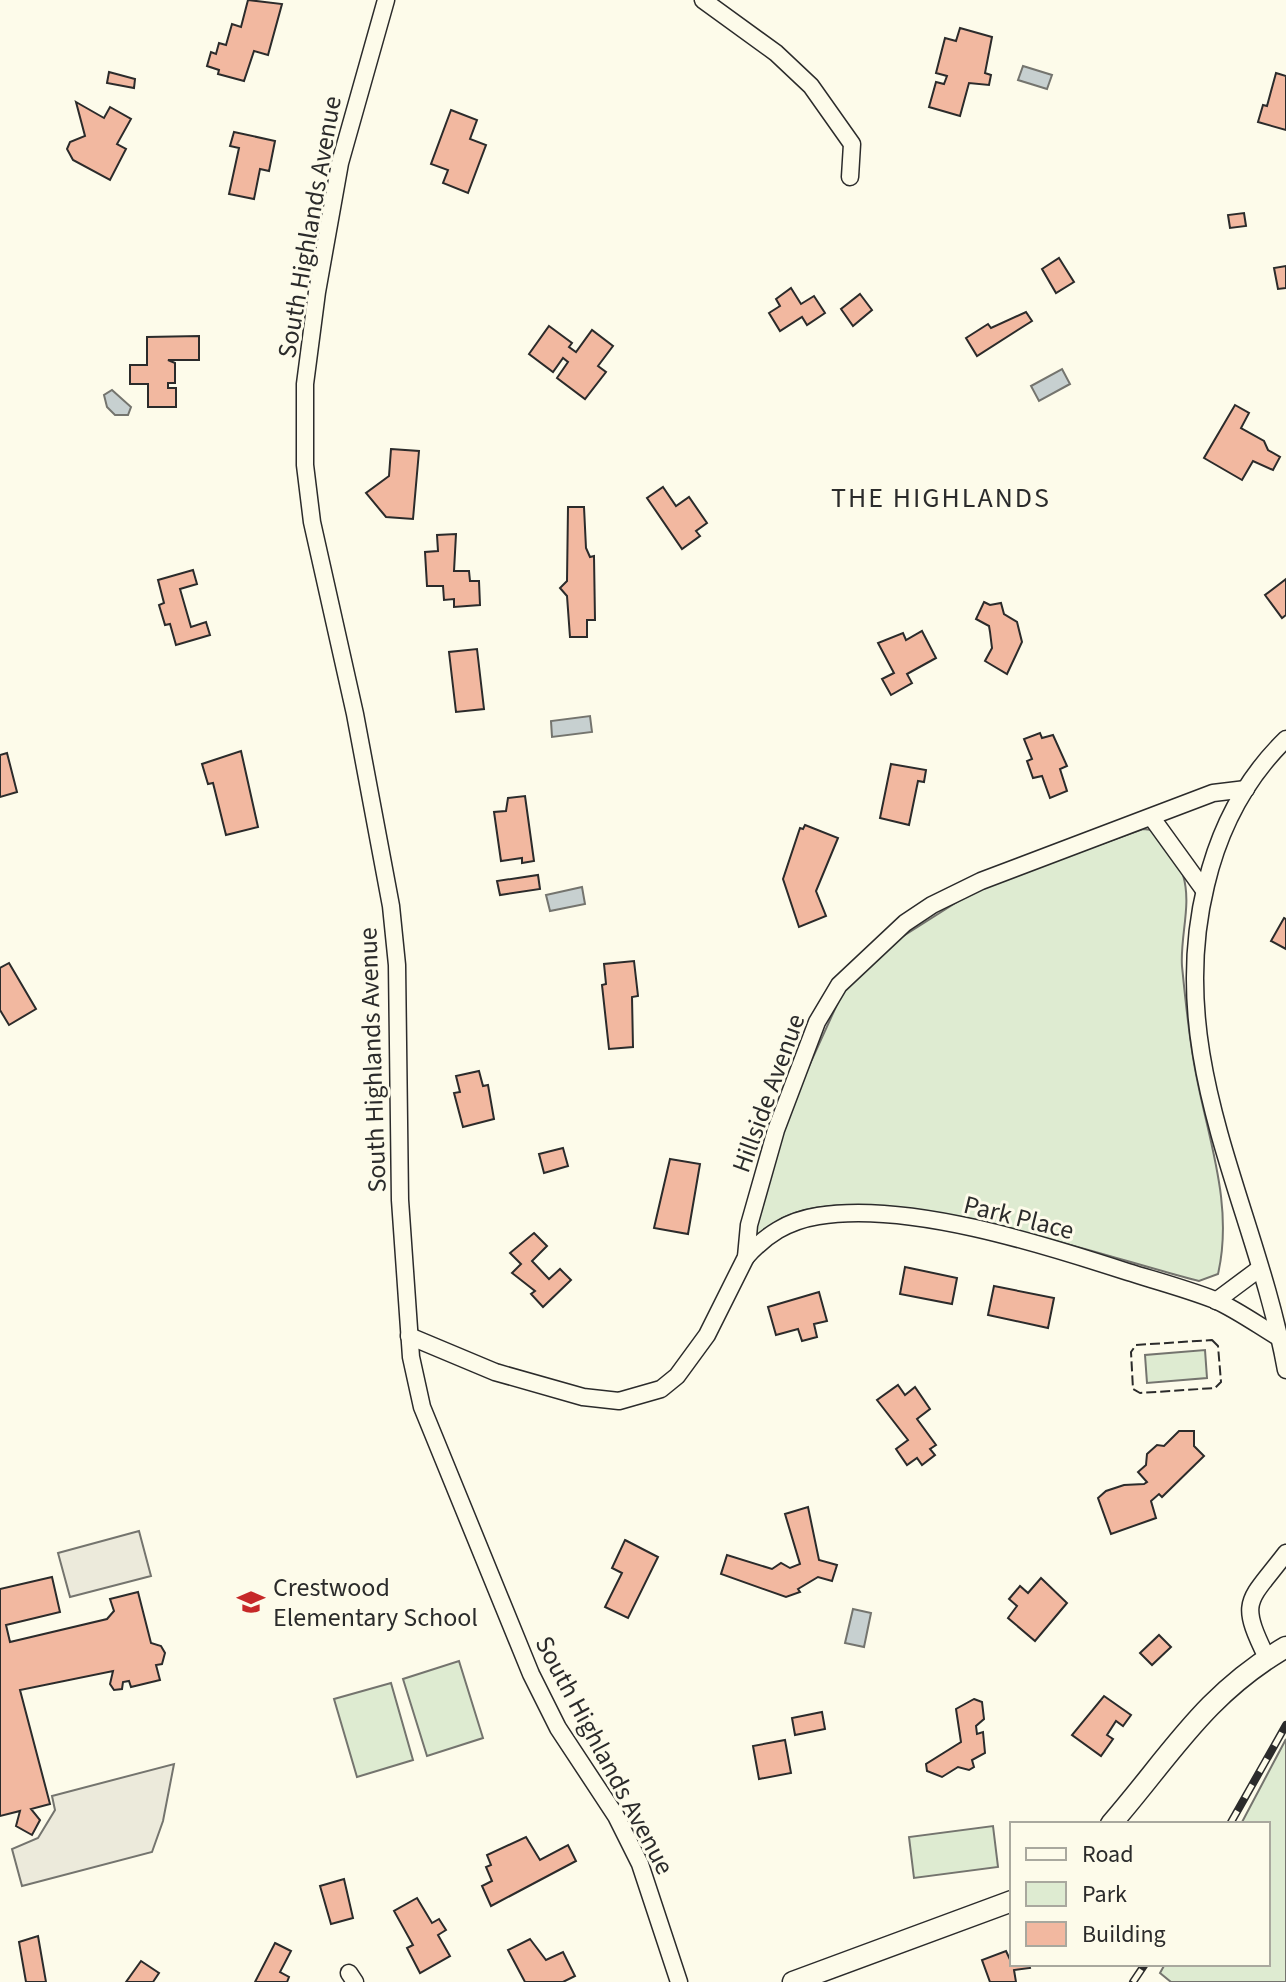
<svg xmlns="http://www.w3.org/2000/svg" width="1286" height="1982" viewBox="0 0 1286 1982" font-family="'Source Sans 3',sans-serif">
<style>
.green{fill:#deebd1;stroke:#74746e;stroke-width:2}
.parking{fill:#eceadb;stroke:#74746e;stroke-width:2}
.water{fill:#c7d0d0;stroke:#74746e;stroke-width:2}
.building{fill:#f2b8a0;stroke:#2b2b2b;stroke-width:2}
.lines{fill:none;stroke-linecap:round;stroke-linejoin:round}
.minor-casing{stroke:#2b2b2b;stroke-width:19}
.tertiary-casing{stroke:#2b2b2b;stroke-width:23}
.minor{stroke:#fdfbea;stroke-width:16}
.tertiary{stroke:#fdfbea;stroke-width:20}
.rail-casing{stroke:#2b2b2b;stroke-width:8}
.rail{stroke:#fdfbea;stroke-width:5;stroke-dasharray:15;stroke-linecap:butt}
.fence{stroke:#2b2b2b;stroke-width:2;stroke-dasharray:10 4;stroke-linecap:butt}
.labels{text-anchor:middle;stroke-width:6;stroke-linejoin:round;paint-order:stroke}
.street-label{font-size:26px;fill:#2b2b2b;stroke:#fdfbea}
.poi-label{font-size:26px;fill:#2b2b2b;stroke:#fdfbea;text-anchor:start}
.neighbourhood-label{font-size:28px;letter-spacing:2px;fill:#2b2b2b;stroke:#fdfbea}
</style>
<rect width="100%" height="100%" fill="#fdfbea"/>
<g class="green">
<path d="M1143 829 1152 830C1162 843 1179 859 1183 875 1192 905 1180 935 1182 966 1185 996 1188 1027 1193 1057 1204 1129 1235 1200 1218 1274L1199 1281C1100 1256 882 1178 789 1215 776 1220 765 1232 754 1240L764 1190 788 1112 845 987 886 947 979 888Z"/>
<path d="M1205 1350 1207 1378 1147 1383 1145 1355Z"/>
<path d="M459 1661 483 1738 427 1756 403 1679Z"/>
<path d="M391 1683 413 1760 357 1777 334 1699Z"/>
<path d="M1286 1739V1982H1171L1160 1973 1165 1964H1268V1824H1241Z"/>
<path d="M993 1826 998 1867 914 1878 909 1837Z"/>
</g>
<g class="parking">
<path d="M139 1531 151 1576 70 1597 58 1553Z"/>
<path d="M174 1764 163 1821 152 1852 22 1886 12 1849 38 1838 55 1810 52 1796Z"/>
</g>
<g class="water">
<path d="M1023 66 1052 75 1047 89 1018 80Z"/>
<path d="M1062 369 1070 384 1039 401 1031 386Z"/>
<path d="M112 390 131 407 128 415H115L107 407 104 395Z"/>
<path d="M590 716 592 732 552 737 551 721Z"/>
<path d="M582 887 585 904 550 911 546 895Z"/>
<path d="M853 1609 871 1613 864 1647 845 1643Z"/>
</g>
<g class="building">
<path d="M248 0 282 4 268 55 254 51 244 81 218 74 219 70 207 66 211 52 216 54 219 43 226 45 232 24 241 27Z"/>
<path d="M960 28 992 37 985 73 991 75 989 85 969 83 960 116 929 107 936 82 944 84 947 76 936 73 945 38 956 41Z"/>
<path d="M109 72 135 79 134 88 107 83Z"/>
<path d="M1276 73 1286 76V130L1258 122 1263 105 1267 106Z"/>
<path d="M76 102 104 118 110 107 131 119 117 144 126 149 110 180 73 160 67 149 70 142 85 136Z"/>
<path d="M451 110 477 120 470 139 486 145 468 193 443 183 448 170 431 164Z"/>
<path d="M234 132 275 141 269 171 260 169 254 199 229 194 239 148 230 146Z"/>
<path d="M1244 213 1246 226 1230 228 1228 215Z"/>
<path d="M1059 258 1074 282 1056 293 1042 269Z"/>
<path d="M1286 266V288L1278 289 1274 268Z"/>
<path d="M791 288 801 304 814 296 825 313 807 325 802 317 780 331 769 313 780 306 776 299Z"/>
<path d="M860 294 872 310 853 326 841 309Z"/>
<path d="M1026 312 1032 321 977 356 966 338 988 324 991 328Z"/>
<path d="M549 326 572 343 569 347 576 352 592 330 613 346 598 366 606 372 585 399 557 378 568 362 563 358 553 372 529 354Z"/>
<path d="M199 336V360H168L175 363V383H168V388H176V407H148V384H130V365H147V337Z"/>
<path d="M1235 405 1249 413 1241 428 1264 441 1268 450 1280 457 1273 470 1253 461 1242 480 1204 458Z"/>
<path d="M391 449 419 451 413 519 386 517 366 493 389 476Z"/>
<path d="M663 487 676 506 689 497 707 523 696 531 700 536 682 549 647 498Z"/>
<path d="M568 507H584L586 548 590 557 594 556 595 620H587V637H570L567 596 560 588 567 581Z"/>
<path d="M456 534 454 571H469L470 581H479L480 605 454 607V599L444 600 443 586H427L425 552 438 551 437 535Z"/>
<path d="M193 570 197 584 180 589 191 627 206 622 210 635 176 645 170 624 165 625 159 605 164 603 158 580Z"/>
<path d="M1286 579V615L1282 618 1265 595Z"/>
<path d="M984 602 990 605 1001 603 1004 614 1017 622 1022 642 1007 674 985 661 992 648 990 632 989 626 976 619Z"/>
<path d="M922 631 936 658 907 674 912 683 891 695 882 679 894 673 878 643 903 633 906 640Z"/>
<path d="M477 649 484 709 456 712 449 652Z"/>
<path d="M1040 733 1042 738 1053 735 1067 766 1060 769 1067 791 1050 798 1042 776 1033 778 1027 761 1032 759 1024 739Z"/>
<path d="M241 751 258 827 226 835 213 783 208 784 202 764Z"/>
<path d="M7 753 17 792 0 797V755Z"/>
<path d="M891 764 926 770 924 782 918 781 909 825 880 818Z"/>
<path d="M525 796 534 861 522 863V858L501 861 494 812 506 811 508 798Z"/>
<path d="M805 825 838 838 816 891 826 916 799 927 783 879 800 828 803 829Z"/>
<path d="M538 875 540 889 500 895 497 881Z"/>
<path d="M1284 918 1286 919V949L1271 941Z"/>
<path d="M634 961 638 996 632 997 633 1047 609 1049 602 985 606 984 604 964Z"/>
<path d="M9 963 36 1009 9 1025 0 1010V968Z"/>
<path d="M479 1071 483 1086 488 1085 494 1119 463 1127 454 1093 460 1092 456 1076Z"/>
<path d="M563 1148 568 1166 544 1173 539 1154Z"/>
<path d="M670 1159 700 1164 688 1234 654 1228Z"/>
<path d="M534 1233 547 1246 532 1261 549 1279 560 1269 571 1280 543 1307 531 1294 535 1291 512 1273 521 1264 510 1253Z"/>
<path d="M905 1267 957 1278 952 1304 900 1294Z"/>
<path d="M994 1286 1054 1298 1048 1328 988 1315Z"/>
<path d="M819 1292 827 1321 814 1324 817 1337 802 1341 798 1329 776 1335 768 1307Z"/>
<path d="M898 1385 905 1395 915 1387 930 1409 917 1419 936 1445 930 1449 935 1455 922 1465 917 1458 907 1465 896 1449 908 1440 877 1400Z"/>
<path d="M1179 1431H1194V1446L1204 1456 1162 1497 1159 1494 1151 1501 1156 1518 1111 1534 1098 1498 1106 1491 1124 1485 1144 1484 1147 1482 1138 1472 1146 1465 1147 1454 1157 1445 1164 1446Z"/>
<path d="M808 1507 819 1560 837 1565 832 1581 818 1577 798 1589 800 1592 786 1597 721 1574 727 1555 772 1569 781 1563 790 1568 800 1564 785 1514Z"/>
<path d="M625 1540 658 1557 628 1618 605 1607 622 1573 612 1568Z"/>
<path d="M52 1577 60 1612 6 1625 10 1642 107 1619 114 1611 110 1599 138 1592 151 1643 161 1646 165 1653 162 1664 156 1665 160 1680 131 1687 129 1681 123 1682 122 1689 114 1690 110 1684 113 1671 20 1690 50 1804 31 1809 40 1820 32 1835 16 1826 20 1811 0 1816V1589Z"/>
<path d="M1041 1578 1067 1603 1035 1641 1008 1618 1017 1606 1009 1599 1020 1586 1028 1593Z"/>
<path d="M1159 1635 1171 1647 1152 1665 1140 1653Z"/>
<path d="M1104 1696 1131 1715 1123 1726 1116 1721 1107 1735 1113 1739 1101 1756 1072 1735Z"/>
<path d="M974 1699 982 1702 984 1719 976 1726 977 1734 983 1732 985 1753 972 1760 974 1767 969 1770 958 1767 942 1777 927 1771 926 1764 961 1742 956 1709Z"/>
<path d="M822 1712 825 1729 795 1735 792 1718Z"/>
<path d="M785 1740 791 1773 759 1779 753 1746Z"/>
<path d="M526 1837 540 1860 568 1845 576 1861 491 1906 482 1886 492 1881 486 1867 491 1865 487 1855Z"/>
<path d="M344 1879 353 1918 331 1924 320 1886Z"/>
<path d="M417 1898 432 1923 439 1919 446 1930 438 1935 450 1956 420 1973 407 1948 413 1945 394 1911Z"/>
<path d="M38 1936 46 1982H26L19 1942Z"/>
<path d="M530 1939 546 1960 563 1952 575 1976 563 1982H525L508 1950Z"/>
<path d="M275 1943 291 1951 280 1972 289 1977 287 1982H255Z"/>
<path d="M1006 1951 1012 1964H1029L1030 1968 1014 1970 1016 1982H990L982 1960Z"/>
<path d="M141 1961 159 1973 153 1982H126Z"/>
</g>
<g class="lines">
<g class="minor-casing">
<g id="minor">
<path d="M386 0 340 163 317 292 305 384V465L312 522 355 714 391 906 397 965 400 1200 411 1357 422 1407 531 1674 558 1728 616 1816 640 1864 679 1982"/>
<path d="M703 0 776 53 811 86 852 144 850 177"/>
<path d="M1286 739C1245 779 1219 830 1206 885 1163 1060 1256 1204 1286 1370"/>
<path d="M1152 818 1204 890"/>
<path d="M746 1257C766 1235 787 1221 818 1216 907 1201 1042 1244 1128 1272 1157 1281 1187 1289 1215 1300 1237 1310 1258 1325 1278 1337"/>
<path d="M1216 1301 1259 1269"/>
<path d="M409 1336 495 1372 583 1397 619 1401 661 1389 677 1376 707 1335 746 1257 749 1225 776 1130 817 1022 839 985 905 923 932 905 981 881 1213 793 1246 789"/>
<path d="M1267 1658C1238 1599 1248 1603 1286 1553"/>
<path d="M349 1973 355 1982"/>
</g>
</g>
<g class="tertiary-casing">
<g id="tertiary">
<path d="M1111 1824C1171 1755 1204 1695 1286 1647"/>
<path d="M793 1982 1012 1901"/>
</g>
</g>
<use href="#minor" class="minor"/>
<use href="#tertiary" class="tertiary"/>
<g class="rail-casing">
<g id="rail">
<path d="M1230 1824 1286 1725"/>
<path d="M1133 1982 1145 1964"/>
</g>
</g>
<use href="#rail" class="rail"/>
<path class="fence" d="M1212 1340 1218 1346 1221 1382 1215 1388 1140 1393 1133 1389 1131 1352 1136 1345Z"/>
</g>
<defs>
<g id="school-bare" transform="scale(2.16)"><path d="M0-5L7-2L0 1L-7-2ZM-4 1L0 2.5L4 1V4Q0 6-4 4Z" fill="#c62828" stroke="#fdfbea" stroke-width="2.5" paint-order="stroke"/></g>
</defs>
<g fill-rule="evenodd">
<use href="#school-bare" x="251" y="1602"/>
</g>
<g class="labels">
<g class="street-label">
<text transform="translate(309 227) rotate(-80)" y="9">South Highlands Avenue</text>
<text transform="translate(372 1060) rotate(-92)" y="9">South Highlands Avenue</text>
<text transform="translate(768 1093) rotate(-70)" y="9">Hillside Avenue</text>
<text transform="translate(1019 1217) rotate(14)" y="9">Park Place</text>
<text transform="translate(605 1755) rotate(62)" y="9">South Highlands Avenue</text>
</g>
<g class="poi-label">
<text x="273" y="1596">Crestwood<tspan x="273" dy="30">Elementary School</tspan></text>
</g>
<g class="neighbourhood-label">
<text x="941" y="507">THE HIGHLANDS</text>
</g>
</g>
<rect x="1010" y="1822" width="260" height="144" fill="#fdfbea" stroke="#a9a89e" stroke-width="2"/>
<rect x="1026" y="1848" width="40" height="12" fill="#fdfbea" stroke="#a9a89e" stroke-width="2"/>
<text x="1082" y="1862" font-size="24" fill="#2b2b2b">Road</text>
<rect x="1026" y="1882" width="40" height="24" fill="#deebd1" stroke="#a9a89e" stroke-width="2"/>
<text x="1082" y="1902" font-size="24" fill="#2b2b2b">Park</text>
<rect x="1026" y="1922" width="40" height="24" fill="#f2b8a0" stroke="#a9a89e" stroke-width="2"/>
<text x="1082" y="1942" font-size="24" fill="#2b2b2b">Building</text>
</svg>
